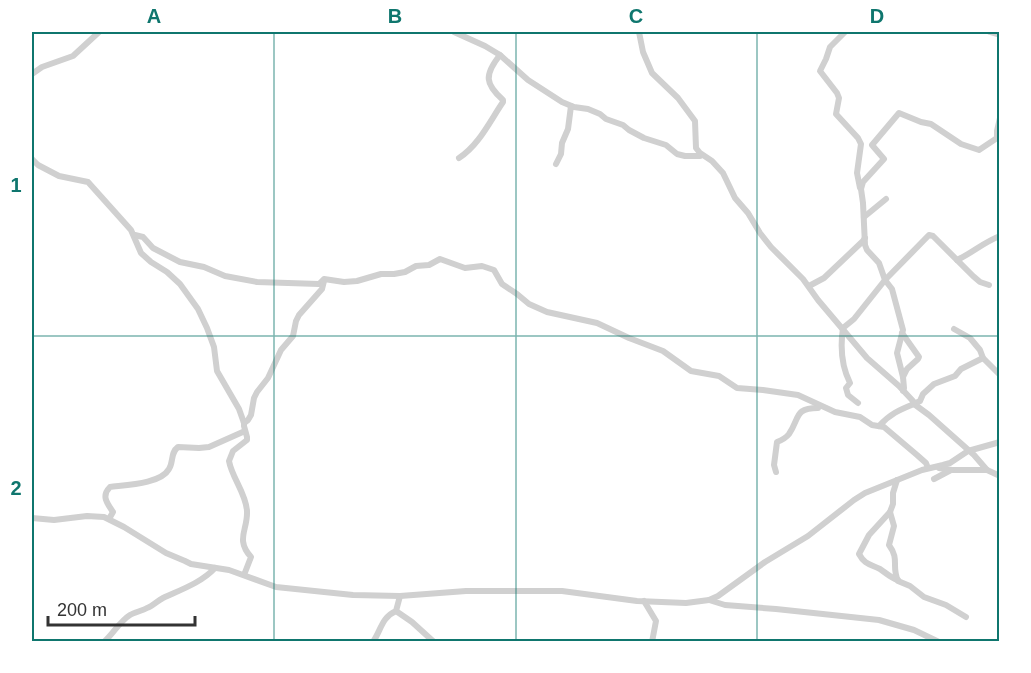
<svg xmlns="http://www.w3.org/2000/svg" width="1031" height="673" viewBox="0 0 1031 673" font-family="Arial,sans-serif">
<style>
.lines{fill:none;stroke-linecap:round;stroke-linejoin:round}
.minor{stroke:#d0d0d0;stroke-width:6}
.grid{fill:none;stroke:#0f766e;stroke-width:1.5;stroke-opacity:0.55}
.neatline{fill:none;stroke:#0f766e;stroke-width:2}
.grid-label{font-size:20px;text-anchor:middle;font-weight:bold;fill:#0f766e}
</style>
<rect width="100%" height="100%" fill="#fff"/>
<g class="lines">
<g class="minor">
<path d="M454 32 485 46 500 55 528 80 562 102 574 107 588 109 600 114 606 119 623 125 629 130 644 138 666 145 677 154 685 156H700V154"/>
<path d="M639 32 643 52 652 73 678 98 695 121 696 148 700 153 712 161 723 173 735 198 748 213 760 233 771 247 803 279 818 300 867 358 899 386 913 401 914 404 929 415 974 455 987 470 1000 476"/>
<path d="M845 32 830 47 826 59 820 71 837 93 839 98 836 114 858 138 861 144 857 173 860 188"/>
<path d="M990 32 1000 35"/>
<path d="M32 74 42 67 73 56 99 32"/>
<path d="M459 158C479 145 490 121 503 102V100C485 84 484 75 500 55"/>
<path d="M32 159 38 165 59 176 88 182 131 230 141 253 151 262 167 272 180 284 198 309 207 328 214 347 217 371 239 409 244 423V426L247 437V440L233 451 229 461C232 478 246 493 247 511 248 530 235 539 251 557L244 575"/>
<path d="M556 164 561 154 562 143 568 129 571 106"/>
<path d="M864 217 886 199"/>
<path d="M135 235 143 237 153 248 180 262 204 267 225 276 257 282 319 284 324 279 344 282 357 281 381 274H394L405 272 416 266 429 265 440 259 465 268 482 266 494 270 502 284 517 294 529 304 547 312 597 323 629 338 663 351 691 371 719 376 737 388 763 390 798 395 835 412 860 417 872 425 884 427 917 455 926 463 928 468"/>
<path d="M957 260C972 253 984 242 1000 236"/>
<path d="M809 286 824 278 863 241 865 238"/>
<path d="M954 329 970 338 980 350 983 358 1000 375"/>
<path d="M902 333 919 357 918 359 907 369 903 377"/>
<path d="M903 391 904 388 903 377 897 353 903 330 892 289 885 280 879 263 867 250 865 245 863 203 861 189 863 182 884 159 872 145 899 113 921 122 931 124 961 144 979 150 997 138V131L1000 118"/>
<path d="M858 403 848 395 846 388 850 383C841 365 840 348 843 328L854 319 885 280 929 235 933 236 973 276 980 282 989 285"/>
<path d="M914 404 920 401 923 394 934 384 955 376 961 369 983 358"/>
<path d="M244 423 248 420 251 415 254 398 257 392 268 378 281 350 293 336 296 321 299 315 322 289 324 281"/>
<path d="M879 426C890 414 899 410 914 404L913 402"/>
<path d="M939 468 951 470H987"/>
<path d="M776 472 774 465 777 442C782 440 786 438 789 434 800 418 794 408 818 408"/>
<path d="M934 479 951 470"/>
<path d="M897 480 893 493V504L890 512 894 526 889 545C900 560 891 565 898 581L910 586 924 597 946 605 966 617"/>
<path d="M890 512 869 535 859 554C865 565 870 564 880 569 886 573 891 578 898 580"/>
<path d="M32 518 54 520 87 516 104 517 124 527 166 553 185 561 191 564 229 570 276 587 353 595 400 596 466 591H562L637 601 686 603 709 600 718 596 765 562 808 536 854 500 865 493 922 470 943 465 950 463 968 451 1000 442"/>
<path d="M109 519 113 512C107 503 101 496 110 487 125 485 161 484 169 469 174 461 170 453 178 447L199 448 209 447 245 431"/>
<path d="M709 600 725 605 776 609 879 620 914 630 939 642"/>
<path d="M644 601 656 621 652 642"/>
<path d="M396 611 412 622 434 642"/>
<path d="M104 642C113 634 120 621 130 615 135 612 142 611 147 608 153 606 157 601 163 598 180 590 201 583 215 568"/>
<path d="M373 642C381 630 382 617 396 611L400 596"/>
</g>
</g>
<path class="grid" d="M274 32V642M516 32V642M757 32V642M32 336H1000"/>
<rect width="1031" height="673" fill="none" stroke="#ffffff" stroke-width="66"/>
<path d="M48 616v9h147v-9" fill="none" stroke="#333333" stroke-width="3"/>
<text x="57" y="616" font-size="18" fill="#333333" stroke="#ffffff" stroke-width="4.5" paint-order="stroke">200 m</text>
<rect x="33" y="33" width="965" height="607" class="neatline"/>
<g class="grid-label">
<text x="154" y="23">A</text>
<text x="395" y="23">B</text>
<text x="636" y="23">C</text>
<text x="877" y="23">D</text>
<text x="16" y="192">1</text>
<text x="16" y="495">2</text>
</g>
</svg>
